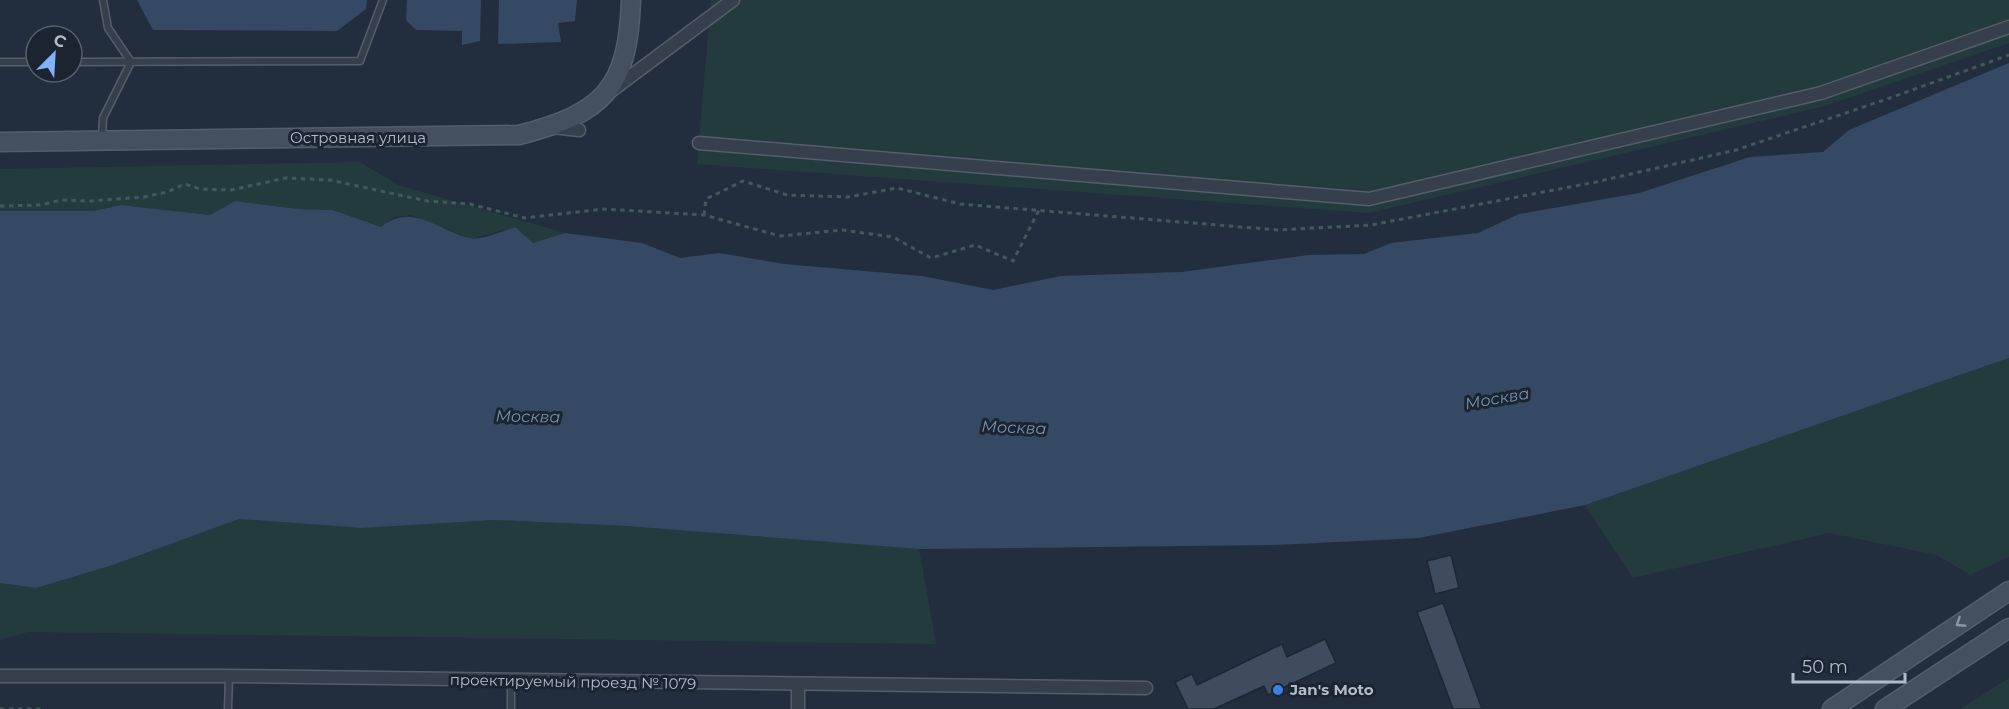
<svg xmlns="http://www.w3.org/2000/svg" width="2009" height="709" viewBox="0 0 2009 709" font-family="Montserrat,sans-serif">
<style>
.green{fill:#243b3e}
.water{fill:#354965}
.building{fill:#3e4c5d;stroke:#1d2734;stroke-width:1.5}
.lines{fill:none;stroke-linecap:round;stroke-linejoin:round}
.lane-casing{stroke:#545e6b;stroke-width:9}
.street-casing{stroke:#545e6b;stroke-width:15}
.secondary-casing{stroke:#545e6b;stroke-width:21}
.path{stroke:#42585b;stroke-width:3;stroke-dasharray:4.5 4.5;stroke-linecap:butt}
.lane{stroke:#36404d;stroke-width:6}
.street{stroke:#36404d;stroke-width:12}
.secondary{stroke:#444f60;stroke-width:18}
.oneway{stroke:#8c95a4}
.shop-dot{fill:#3f7fe0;stroke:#1b2532;stroke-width:2}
.labels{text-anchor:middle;stroke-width:6;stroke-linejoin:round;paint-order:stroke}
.street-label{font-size:15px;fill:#b2bbc9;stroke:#1b2532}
.poi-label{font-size:15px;font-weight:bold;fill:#b2bbc9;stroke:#1b2532;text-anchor:start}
.water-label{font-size:16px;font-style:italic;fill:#7891b2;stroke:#1b2532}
</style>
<rect width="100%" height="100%" fill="#222e3d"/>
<g class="green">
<path d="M711 0H2009V43L1825 106 1369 213 697 164Z"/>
<path d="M360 162 398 185 565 233 533 243 515 227 471 239 411 215 394 217 381 227 333 210 299 209 235 201 210 215 121 205 93 211H0V169Z"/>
<path d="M2009 358V557L1970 575 1937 555 1829 533 1633 578 1585 505Z"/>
<path d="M239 519 362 528 495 520 626 526 919 549 936 644 28 632 0 640V583L36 588 113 565Z"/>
<path d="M2009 678V709H1960Z"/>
</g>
<g class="water">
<path d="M137 0H367L366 9 337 31 153 30Z"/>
<path d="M407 0H481L480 41 462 45V31L416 30 406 20Z"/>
<path d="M499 0H577L575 21 558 23 561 42 498 44Z"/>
<path d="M2009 63V358L1585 505 1419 538 1276 545 919 549 626 526 495 520 362 528 239 519 113 565 36 588 0 583V211H93L121 205 210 215 235 201 299 209 333 210 381 227C413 202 436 230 469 238 481 241 503 231 515 227L533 243 565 233 642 243 680 258 719 253 784 264 922 276 993 290 1061 276 1182 272 1308 255 1364 254 1391 243 1478 233 1519 214 1639 193 1750 157 1823 152 1849 130Z"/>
</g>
<g class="building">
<path d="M1451 555 1459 588 1435 594 1427 561Z"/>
<path d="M1443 603 1482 709H1453L1417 612Z"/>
<path d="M1325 639 1336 663 1268 695 1264 686 1214 709H1188L1175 682 1192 674 1197 685 1282 644 1287 657Z"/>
</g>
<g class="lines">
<g class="lane-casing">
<g id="lane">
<path d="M103 0 108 28 131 62"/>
<path d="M0 62H36"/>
<path d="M72 62 360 61 383 0"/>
<path d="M102 139 103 118 131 62"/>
<path d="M511 681V709"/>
<path d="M228 709 229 676"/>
</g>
</g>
<g class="street-casing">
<g id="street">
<path d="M611 91 733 0"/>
<path d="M553 127 579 130"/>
<path d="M699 143 1369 199 1821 93 2009 27"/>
<path d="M0 676H229L1146 688"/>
<path d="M798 685V709"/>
</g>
</g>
<g class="secondary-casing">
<g id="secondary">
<path d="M0 142 519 135C604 113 628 89 631 0"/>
<path d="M1832 709 2009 591"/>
<path d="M1885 709 2009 628"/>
</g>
</g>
<g class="path">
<path d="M0 206 40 205 61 200 91 201 144 197 167 192 185 184 200 189 231 190 286 178 330 180 427 201 470 204 525 218 604 209 704 215 780 236 842 230 893 237 931 258 975 245 1013 261 1039 210"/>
<path d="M704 215 706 199 743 181 787 195 848 197 897 188 960 204 1279 230 1371 225 1596 182 1736 150 1890 98 2009 55"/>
<path d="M0 709H42"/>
</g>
<use href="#lane" class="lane"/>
<use href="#street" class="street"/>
<use href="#secondary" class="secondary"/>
</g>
<defs><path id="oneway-chevron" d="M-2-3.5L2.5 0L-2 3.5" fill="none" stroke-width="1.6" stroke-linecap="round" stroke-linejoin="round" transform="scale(1.5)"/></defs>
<use class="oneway" href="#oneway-chevron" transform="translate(1960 623) rotate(147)"/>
<circle class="shop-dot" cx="1278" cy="690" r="6"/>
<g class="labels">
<g class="street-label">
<text x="358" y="143">Островная улица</text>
<text transform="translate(573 682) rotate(1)" y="5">проектируемый проезд № 1079</text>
</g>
<g class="poi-label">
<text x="1290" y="695">Jan's Moto</text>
</g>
<g class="water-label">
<text transform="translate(1497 398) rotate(-10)" y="6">Москва</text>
<text transform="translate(528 416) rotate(1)" y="6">Москва</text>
<text transform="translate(1014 427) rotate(2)" y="6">Москва</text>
</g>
</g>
<g transform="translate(54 54) rotate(24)"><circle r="28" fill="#1b2532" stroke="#57616e" stroke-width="1.5"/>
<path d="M0-4.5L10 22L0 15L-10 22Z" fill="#83b2fc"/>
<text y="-9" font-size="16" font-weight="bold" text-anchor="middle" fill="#b2bbc9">С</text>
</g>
<path d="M1793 673v9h112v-9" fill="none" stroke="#b2bbc9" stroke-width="3"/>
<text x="1802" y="673" font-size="18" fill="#b2bbc9" stroke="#1b2532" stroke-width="4.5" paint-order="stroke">50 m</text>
</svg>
